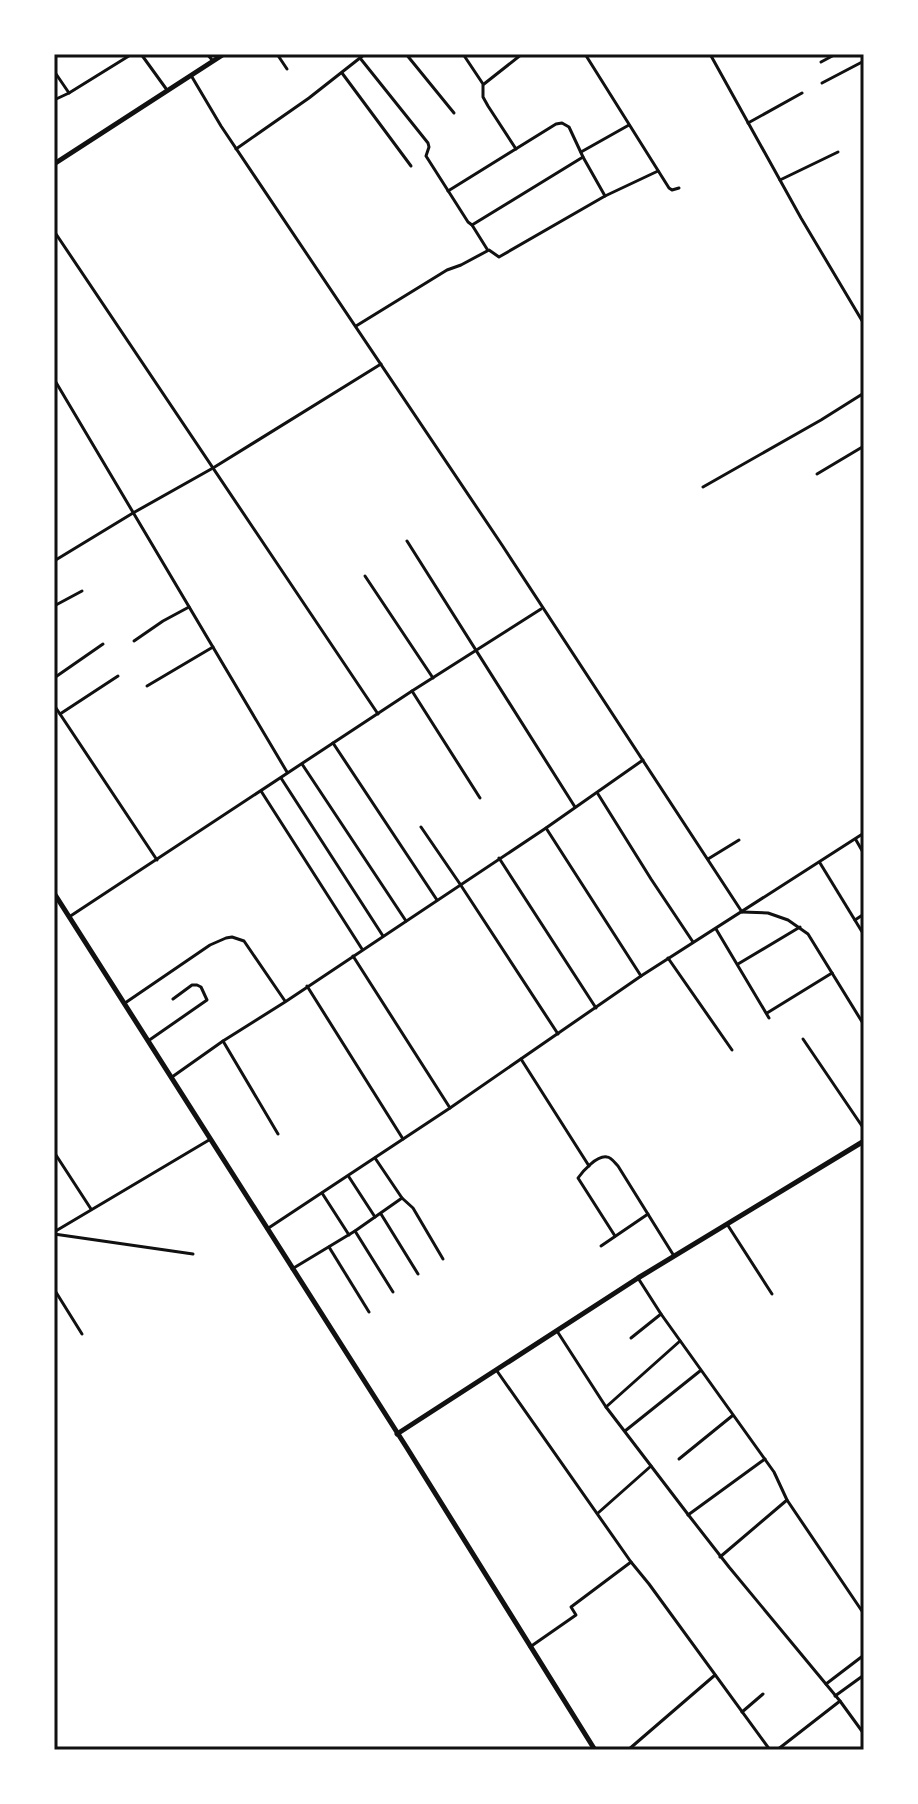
<svg xmlns="http://www.w3.org/2000/svg" width="918" height="1804" viewBox="0 0 918 1804" font-family="Figtree,sans-serif">
<style>
.lines{fill:none;stroke-linecap:round;stroke-linejoin:round}
.pedestrian{stroke:#111;stroke-width:3}
.minor{stroke:#111;stroke-width:3}
.secondary{stroke:#111;stroke-width:5}
.primary{stroke:#111;stroke-width:5}
.neatline{fill:none;stroke:#111;stroke-width:3}
</style>
<rect width="100%" height="100%" fill="#fff"/>
<g class="lines">
<path class="pedestrian" d="M54 606 82 591"/>
<g class="minor">
<path d="M141 54 167 90"/>
<path d="M207 54 213 61"/>
<path d="M277 54 287 69"/>
<path d="M406 54 454 113"/>
<path d="M463 54 483 84V97L488 106 516 149"/>
<path d="M585 54 669 188 672 190 679 188"/>
<path d="M710 54 801 218 864 324"/>
<path d="M360 58 428 143 429 147 426 156 468 222 472 225 583 157"/>
<path d="M821 62 836 54"/>
<path d="M54 71 69 93"/>
<path d="M342 73 411 166"/>
<path d="M192 77 221 126 502 545 742 912"/>
<path d="M822 83 864 61"/>
<path d="M484 84 522 54"/>
<path d="M54 100 69 93 132 54"/>
<path d="M748 123 802 93"/>
<path d="M236 149 309 98 365 54"/>
<path d="M581 152 629 125"/>
<path d="M780 180 838 152"/>
<path d="M448 191 556 124 562 123 569 127 583 157 605 196"/>
<path d="M472 225 487 249"/>
<path d="M54 231 378 714"/>
<path d="M356 326 447 270 461 265 489 250 499 257 605 196 658 171"/>
<path d="M54 379 287 772"/>
<path d="M817 474 864 446"/>
<path d="M703 487 821 420 864 393"/>
<path d="M407 541 575 807"/>
<path d="M54 561 133 513 213 468 381 364"/>
<path d="M365 576 433 678"/>
<path d="M134 641 163 621 189 607"/>
<path d="M54 678 103 644"/>
<path d="M147 686 213 647"/>
<path d="M412 691 480 798"/>
<path d="M54 705 157 860"/>
<path d="M60 714 118 676"/>
<path d="M333 743 437 900"/>
<path d="M302 764 406 921"/>
<path d="M281 778 383 936"/>
<path d="M261 791 362 949"/>
<path d="M598 794 651 879 693 942"/>
<path d="M421 827 460 884 558 1034"/>
<path d="M546 828 641 976"/>
<path d="M856 840 864 854"/>
<path d="M499 858 596 1008"/>
<path d="M708 859 739 840"/>
<path d="M820 863 864 935"/>
<path d="M742 912 768 913 788 920 808 934 864 1025"/>
<path d="M69 917 412 691 541 609"/>
<path d="M855 920 864 914"/>
<path d="M716 929 769 1018"/>
<path d="M353 956 450 1108"/>
<path d="M668 958 732 1050"/>
<path d="M738 964 800 927"/>
<path d="M307 986 403 1139"/>
<path d="M125 1003 210 945 226 938 232 937 244 941 285 1001"/>
<path d="M767 1013 832 973"/>
<path d="M803 1039 864 1129"/>
<path d="M148 1041 207 1000 201 987 197 985H192L173 999"/>
<path d="M223 1041 278 1134"/>
<path d="M521 1059 589 1166"/>
<path d="M172 1077 223 1041 285 1002 546 828 643 760"/>
<path d="M54 1152 91 1209"/>
<path d="M375 1158 402 1198 413 1208 443 1259"/>
<path d="M349 1177 375 1217"/>
<path d="M322 1193 349 1235"/>
<path d="M381 1214 418 1274"/>
<path d="M727 1224 772 1294"/>
<path d="M267 1229 450 1108 641 976 864 833"/>
<path d="M355 1231 393 1292"/>
<path d="M54 1232 209 1140"/>
<path d="M54 1234 193 1254"/>
<path d="M615 1236 578 1178C583 1171 597 1155 607 1157 611 1157 615 1163 618 1166L674 1256"/>
<path d="M601 1246 648 1214"/>
<path d="M329 1247 369 1312"/>
<path d="M292 1269 355 1231 402 1198"/>
<path d="M638 1278 661 1314 774 1472 787 1500 864 1614"/>
<path d="M54 1289 82 1334"/>
<path d="M557 1331 606 1407 690 1517 729 1567 840 1701 864 1734"/>
<path d="M631 1338 661 1314"/>
<path d="M497 1371 631 1562 649 1584 770 1750"/>
<path d="M606 1407 680 1341"/>
<path d="M625 1431 700 1371"/>
<path d="M679 1459 732 1416"/>
<path d="M598 1513 651 1466"/>
<path d="M688 1515 765 1459"/>
<path d="M720 1557 787 1500"/>
<path d="M530 1647 576 1615 571 1607 631 1562"/>
<path d="M826 1684 864 1655"/>
<path d="M835 1696 864 1675"/>
<path d="M742 1712 763 1694"/>
<path d="M628 1750 715 1675"/>
<path d="M777 1750 840 1701"/>
</g>
<g class="secondary">
<path d="M54 164 224 54"/>
<path d="M397 1434 638 1278 864 1141"/>
</g>
<path class="primary" d="M54 893 407 1448 595 1750"/>
</g>
<rect width="918" height="1804" fill="none" stroke="#ffffff" stroke-width="112"/>
<rect x="56" y="56" width="806" height="1692" class="neatline"/>
</svg>
